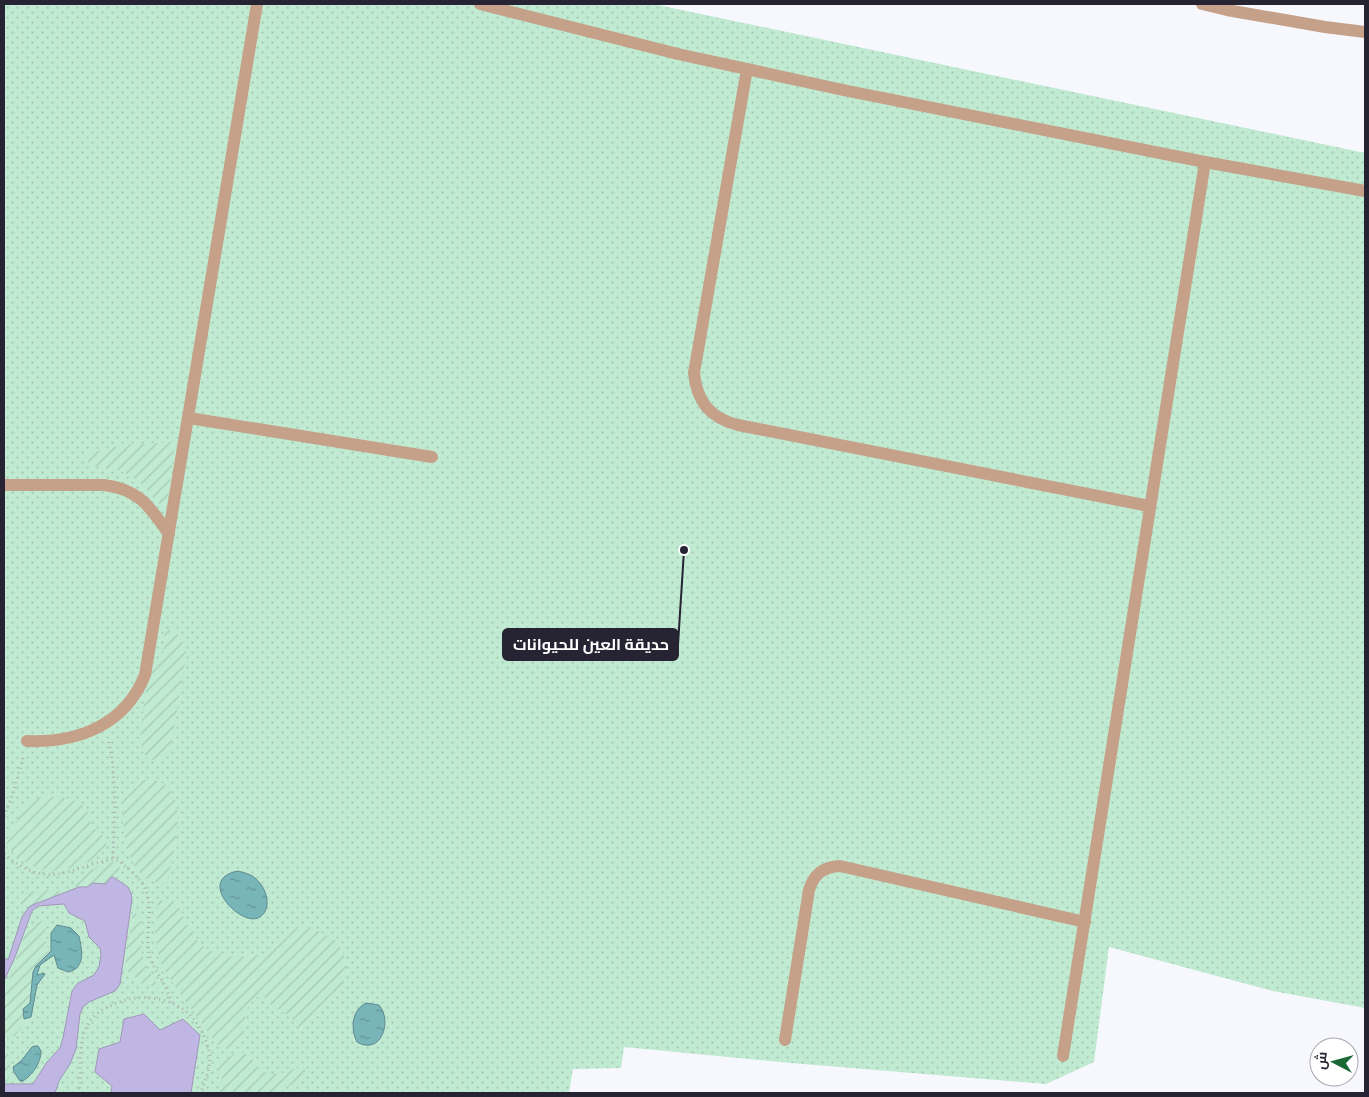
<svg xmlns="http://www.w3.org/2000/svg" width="1369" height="1097" viewBox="0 0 1369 1097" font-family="'Titillium Web',Cairo,sans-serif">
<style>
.park{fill:url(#park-dots)}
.garden{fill:url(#garden-furrows)}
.water{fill:url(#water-ripples);stroke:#5f8a90}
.building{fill:#c0b6e3;stroke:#9f97b9}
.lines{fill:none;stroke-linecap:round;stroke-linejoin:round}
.path{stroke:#aeadb6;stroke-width:3;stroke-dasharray:1 4;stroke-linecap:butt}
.lane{stroke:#c6a189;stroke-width:12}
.leader{fill:none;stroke:#262432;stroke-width:2}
.callout-dot{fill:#262432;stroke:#fff;stroke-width:2}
.callout{fill:#262432;stroke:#262432;stroke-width:2}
.callout-label{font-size:16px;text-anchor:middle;font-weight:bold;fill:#fff}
</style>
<defs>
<pattern id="park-dots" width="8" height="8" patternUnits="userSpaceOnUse" patternTransform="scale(1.25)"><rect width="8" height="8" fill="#c0ead1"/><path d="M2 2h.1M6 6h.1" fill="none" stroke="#a5c9b4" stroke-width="1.8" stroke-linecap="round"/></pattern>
<pattern id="garden-furrows" width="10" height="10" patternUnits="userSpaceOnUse" patternTransform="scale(1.25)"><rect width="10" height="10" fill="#c0ead1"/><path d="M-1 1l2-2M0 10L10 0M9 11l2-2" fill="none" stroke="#a5c9b4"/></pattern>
<pattern id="water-ripples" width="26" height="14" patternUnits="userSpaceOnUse" patternTransform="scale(1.25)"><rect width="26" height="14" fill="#78b5b9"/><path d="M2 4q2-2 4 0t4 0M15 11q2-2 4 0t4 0" fill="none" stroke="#629397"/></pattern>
</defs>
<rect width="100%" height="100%" fill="#f7f7fe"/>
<path class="park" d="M4 4H653L1365 153V1008L1273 991 1109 947 1094 1062 1046 1084 791 1063 624 1047 621 1068 573 1069 569 1093H4Z"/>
<g class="garden">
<path d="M175 442 168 498 167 501 162 505 156 502C143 482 130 472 106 467 100 466 95 467 90 465L86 459 89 453 123 445Z"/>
<path d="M168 630C181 632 186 643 186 655L170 752 164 759C134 767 141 731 143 714 144 703 145 691 149 680 152 670 160 661 163 652 166 644 161 636 168 630Z"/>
<path d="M150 779C156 781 164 782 168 787 188 808 172 858 167 883 137 886 127 855 124 830 122 817 121 800 129 788 134 782 142 780 150 779Z"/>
<path d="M45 796C58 797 82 798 88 812 90 817 89 822 92 827L106 838C111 862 62 873 45 870 29 867 17 856 6 846 15 825 21 802 45 796Z"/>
<path d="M108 862H117L120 867C117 877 117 874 110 878L106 884 76 888 75 883 79 876Z"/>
<path d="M40 889 65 892C54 897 29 912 19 903L23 896Z"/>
<path d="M158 900 177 902C192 936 199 956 240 957 253 957 265 955 276 947 284 941 291 927 303 927 314 926 324 934 334 940 339 943 342 949 344 955 355 987 321 1009 302 1030L288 1015 271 1005 263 996C240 997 247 1029 241 1044 234 1051 224 1050 217 1044L181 995 162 966 159 959 155 934Z"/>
<path d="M133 910C148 925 138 936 142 954 145 967 153 978 161 989L142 983 125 969Z"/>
<path d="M50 918C49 923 47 925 45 930 43 937 47 945 49 951L39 961 33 972 30 1003 25 1007 23 1017 25 1023 15 1036 7 1037C2 1048 10 1054 10 1066 10 1071 8 1077 7 1083L4 1082V996L26 930 31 925Z"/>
<path d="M241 1052C249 1054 252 1058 256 1064 268 1082 287 1071 303 1066L308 1076 275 1093H216L221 1089 222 1077 213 1066 234 1054Z"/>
</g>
<g class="water">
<path d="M238 871C245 873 251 874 256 879 266 887 273 908 260 917 242 929 194 879 238 871Z"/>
<path d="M57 925 71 928 79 936C82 950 86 968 68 972L58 968 54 955 40 965 37 975 44 973 45 974 37 985 31 1017 24 1019 23 1009 30 1003 33 972 36 966 51 951V933Z"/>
<path d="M366 1003 379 1005C393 1021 381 1056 357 1042 350 1028 352 1010 366 1003Z"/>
<path d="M35 1046H38L41 1051C41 1063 33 1074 23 1081H20L14 1072 13 1067 21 1061 32 1047Z"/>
</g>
<g class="building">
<path d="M113 877 128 887 131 893 132 899 120 984 115 991 89 1002 83 1007 80 1014 76 1049 70 1064 59 1081 55 1093H4V1084H33L47 1062 60 1048 63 1038 72 991 78 983 94 975 99 967 101 954 100 948 89 937 85 921 69 913 64 904 38 906 32 911 15 957 4 981V958L8 960 22 917 29 907 35 904 79 887H87L93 883 106 884 110 878Z"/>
<path d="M144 1014 160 1030 183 1019 200 1035 191 1093H111L112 1086 95 1072 99 1049 120 1042 124 1019Z"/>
</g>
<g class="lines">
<g class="path">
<path d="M109 742C117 780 115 821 113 859"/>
<path d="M4 816 13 793 23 758"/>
<path d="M4 854C50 891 64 869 113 859 121 861 125 866 132 872 164 900 140 929 151 960 154 968 160 976 164 984 167 989 169 996 172 1002"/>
<path d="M82 1093 80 1088C81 1068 78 1041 88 1024 94 1014 103 1009 112 1005 145 989 188 999 203 1034 206 1041 209 1049 210 1056 210 1069 205 1081 201 1093"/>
</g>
<g class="lane">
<path d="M480 4 678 54 843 90 1205 162 1365 191"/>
<path d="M1202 4 1227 10 1325 27 1365 32"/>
<path d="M747 69 694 373C697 402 710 418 738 425L1149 506"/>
<path d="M189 418 432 457"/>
<path d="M4 485H104C139 489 150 507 169 534"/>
<path d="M27 741C78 743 125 725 145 675L257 4"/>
<path d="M785 1040 809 890C814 874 823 867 840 866L1085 922"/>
<path d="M1063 1056 1205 162"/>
</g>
</g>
<path class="leader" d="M684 550L678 645"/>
<circle class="callout-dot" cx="684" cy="550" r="5"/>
<rect class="callout" x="503" y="629" width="175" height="31" rx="5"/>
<g class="callout-label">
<text x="591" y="650">حديقة العين للحيوانات</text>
</g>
<rect width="1369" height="1097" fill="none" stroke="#262432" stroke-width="10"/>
<g transform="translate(1334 1062) rotate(276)"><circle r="24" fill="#ffffff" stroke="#a8a7ad"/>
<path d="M0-4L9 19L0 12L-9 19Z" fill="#1b6836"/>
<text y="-8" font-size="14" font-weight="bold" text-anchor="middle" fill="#262432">ش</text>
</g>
</svg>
